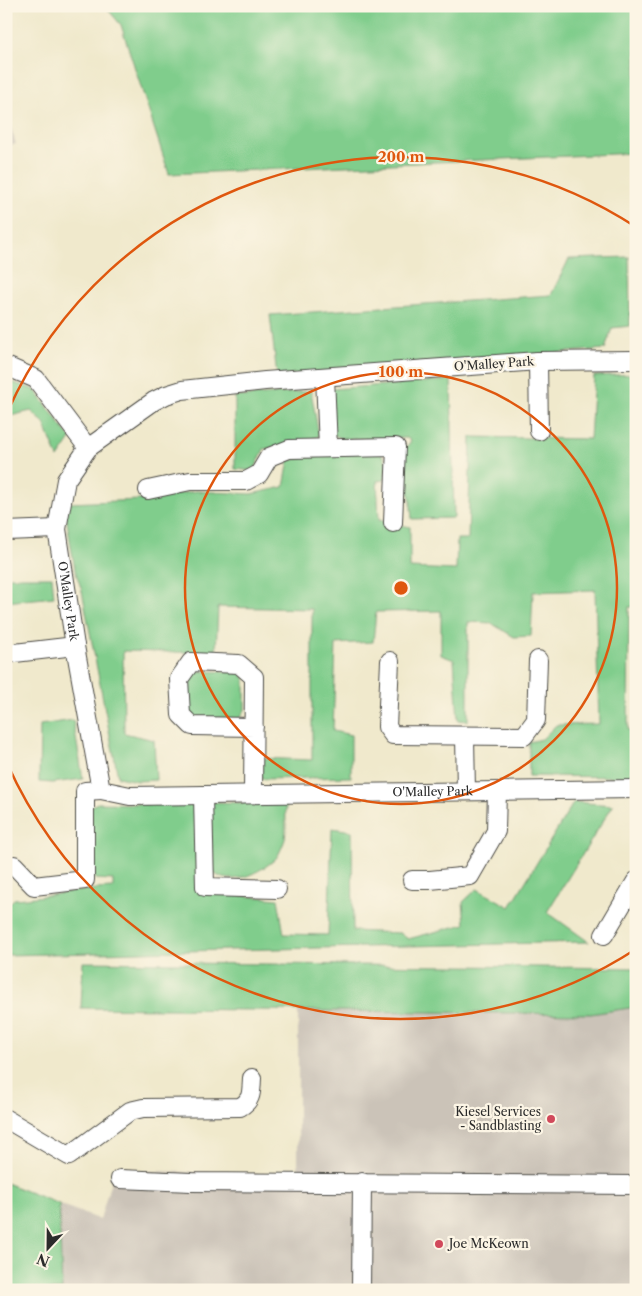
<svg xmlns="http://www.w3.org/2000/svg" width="642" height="1296" viewBox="0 0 642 1296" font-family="'Libre Caslon Text',serif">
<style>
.industrial{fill:#cbc3b8}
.green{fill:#80cd8c;stroke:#567c5c}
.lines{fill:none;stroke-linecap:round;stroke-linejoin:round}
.minor-casing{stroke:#494843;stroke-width:20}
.minor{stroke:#fff;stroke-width:18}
.ring{fill:none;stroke:#df570e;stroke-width:2.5}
.poi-dot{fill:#d1495b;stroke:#fcf5e5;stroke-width:2}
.labels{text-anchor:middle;stroke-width:4.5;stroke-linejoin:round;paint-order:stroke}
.street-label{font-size:12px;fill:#2b2b2b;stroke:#fcf5e5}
.poi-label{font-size:12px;fill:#2b2b2b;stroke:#fcf5e5;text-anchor:end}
.centre{fill:#df570e;stroke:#fcf5e5;stroke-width:2.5}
.ring-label{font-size:15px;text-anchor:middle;font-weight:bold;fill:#df570e;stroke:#fcf5e5;stroke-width:4.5;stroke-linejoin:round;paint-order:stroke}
</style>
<rect width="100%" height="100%" fill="#fcf5e5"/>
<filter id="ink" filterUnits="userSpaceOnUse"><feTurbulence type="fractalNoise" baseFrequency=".02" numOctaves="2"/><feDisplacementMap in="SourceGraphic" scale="10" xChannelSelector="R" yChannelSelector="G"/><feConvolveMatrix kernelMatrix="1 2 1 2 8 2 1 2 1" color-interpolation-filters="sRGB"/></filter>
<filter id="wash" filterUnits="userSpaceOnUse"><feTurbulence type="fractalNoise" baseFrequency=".0096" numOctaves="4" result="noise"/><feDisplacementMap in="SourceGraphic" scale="20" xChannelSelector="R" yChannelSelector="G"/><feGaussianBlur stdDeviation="1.12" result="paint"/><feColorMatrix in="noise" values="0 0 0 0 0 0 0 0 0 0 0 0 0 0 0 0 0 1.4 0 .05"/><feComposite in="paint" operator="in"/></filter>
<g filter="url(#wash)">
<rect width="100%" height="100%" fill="#f0e9cc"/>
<g class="industrial">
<path d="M6 111 16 144 6 147Z"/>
<path d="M636 1007V1290H62L59 1204 100 1220 114 1170 298 1175V1010L591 1014Z"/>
</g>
<g class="green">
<path d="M105 6H636V153L169 174 121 25Z"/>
<path d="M629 257 630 326 612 328 605 349 277 376 270 315 551 295 569 259Z"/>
<path d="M636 374V607H629L628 730H636V777L529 776V742L542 739 556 725 599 724 595 590 533 592 531 636 514 637 491 623 468 622V721L458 720 454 660 441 655V611L376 612 373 642 336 644 333 731 351 735V777L262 779 260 758 312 760V609L218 607 216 653 123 651 124 733 154 740 156 780 137 781 118 777 82 591 75 570 66 516 69 503 140 500 196 491 251 494 284 487 289 460 358 451 381 453 387 462 385 480 377 481 379 520 410 527V568L456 570 457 539H468L471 437 590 439 594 376Z"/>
<path d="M6 380 35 390 71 439 58 458 44 423 31 411 6 417Z"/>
<path d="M451 380 454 518 412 519 410 497 405 486 402 468 403 451 411 441 407 438 343 439 332 434V389Z"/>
<path d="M311 391 319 436 301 444 264 449 254 471 235 469V397Z"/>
<path d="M6 577H52L54 597 6 602Z"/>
<path d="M193 671 240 672 245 679V710L239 719 195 717 186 709 185 679Z"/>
<path d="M73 720 83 779 53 783 39 782 40 725Z"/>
<path d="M210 802 286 804C285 814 287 829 285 839 283 845 280 852 277 857 274 861 269 864 265 867 248 877 228 886 211 871Z"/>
<path d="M574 802 613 805 547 912 589 942 6 955V907L14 899C47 897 79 889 113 888V880L95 879 93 871 91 806 98 803 195 805 202 892 278 899 284 934 328 935 332 828 352 831 353 931 400 933 408 939 465 924 463 902 477 889 510 907Z"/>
<path d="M83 962 636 968V1007L591 1014 81 1008Z"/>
<path d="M6 1183 59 1204 62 1290H6Z"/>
</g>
</g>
<g filter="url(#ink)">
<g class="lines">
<g class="minor-casing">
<g id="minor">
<path id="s1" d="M636 360 538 361 265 381 182 390 166 395 154 401 88 448 66 480 57 529 75 646 101 790 130 796 636 789"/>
<path d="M538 361 539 431"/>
<path d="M6 366 36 379 88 448"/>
<path d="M325 377 328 448"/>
<path d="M148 490 190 481H246L259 474 269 457 289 449 396 447 393 523"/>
<path d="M6 531 57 529"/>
<path d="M6 654 75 646"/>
<path d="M390 661 387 727 393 735 524 736 536 720 538 660"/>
<path d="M465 736 466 791"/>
<path d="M253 794 254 677 239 664 191 662 179 679 181 715 192 726 254 727"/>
<path d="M203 795 205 887 277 889"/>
<path d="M14 865 34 886 85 880V791L101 790"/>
<path d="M412 880H430L470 876 496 831 497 791"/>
<path d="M604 935 636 881"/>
<path d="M6 1119 69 1156 130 1111 143 1108 240 1107C253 1100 251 1091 252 1078"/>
<path d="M120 1179 191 1182 636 1185"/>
<path d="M361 1290 362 1182"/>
</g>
</g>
<use href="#minor" class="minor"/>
</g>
</g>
<g class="ring">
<circle cx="401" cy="588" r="216"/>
<path d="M636 949A431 431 0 0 1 7 763M7 413A431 431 0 0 1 636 227"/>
</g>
<g class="poi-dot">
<circle cx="551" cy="1119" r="5"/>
<circle cx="439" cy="1244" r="5"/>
</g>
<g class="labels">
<g class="street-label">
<text transform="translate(494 364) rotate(-4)" y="4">O'Malley Park</text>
<text dy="4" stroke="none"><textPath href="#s1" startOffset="728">O'Malley Park</textPath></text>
<text dy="4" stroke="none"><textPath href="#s1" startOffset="1252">O'Malley Park</textPath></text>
</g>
<g class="poi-label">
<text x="541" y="1116">Kiesel Services<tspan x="541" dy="14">- Sandblasting</tspan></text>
<text x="449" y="1248" text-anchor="start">Joe McKeown</text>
</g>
</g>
<circle cx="401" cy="588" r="8" class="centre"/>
<g class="ring-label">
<text x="401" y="162">200 m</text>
<text x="401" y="377">100 m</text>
</g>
<rect width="642" height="1296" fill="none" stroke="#fcf5e5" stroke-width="25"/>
<g transform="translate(48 1248) rotate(202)" stroke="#fcf5e5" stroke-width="4" paint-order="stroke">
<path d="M0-4L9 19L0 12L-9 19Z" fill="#2b2b2b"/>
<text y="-8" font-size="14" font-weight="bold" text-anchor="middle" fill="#2b2b2b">N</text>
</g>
</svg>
